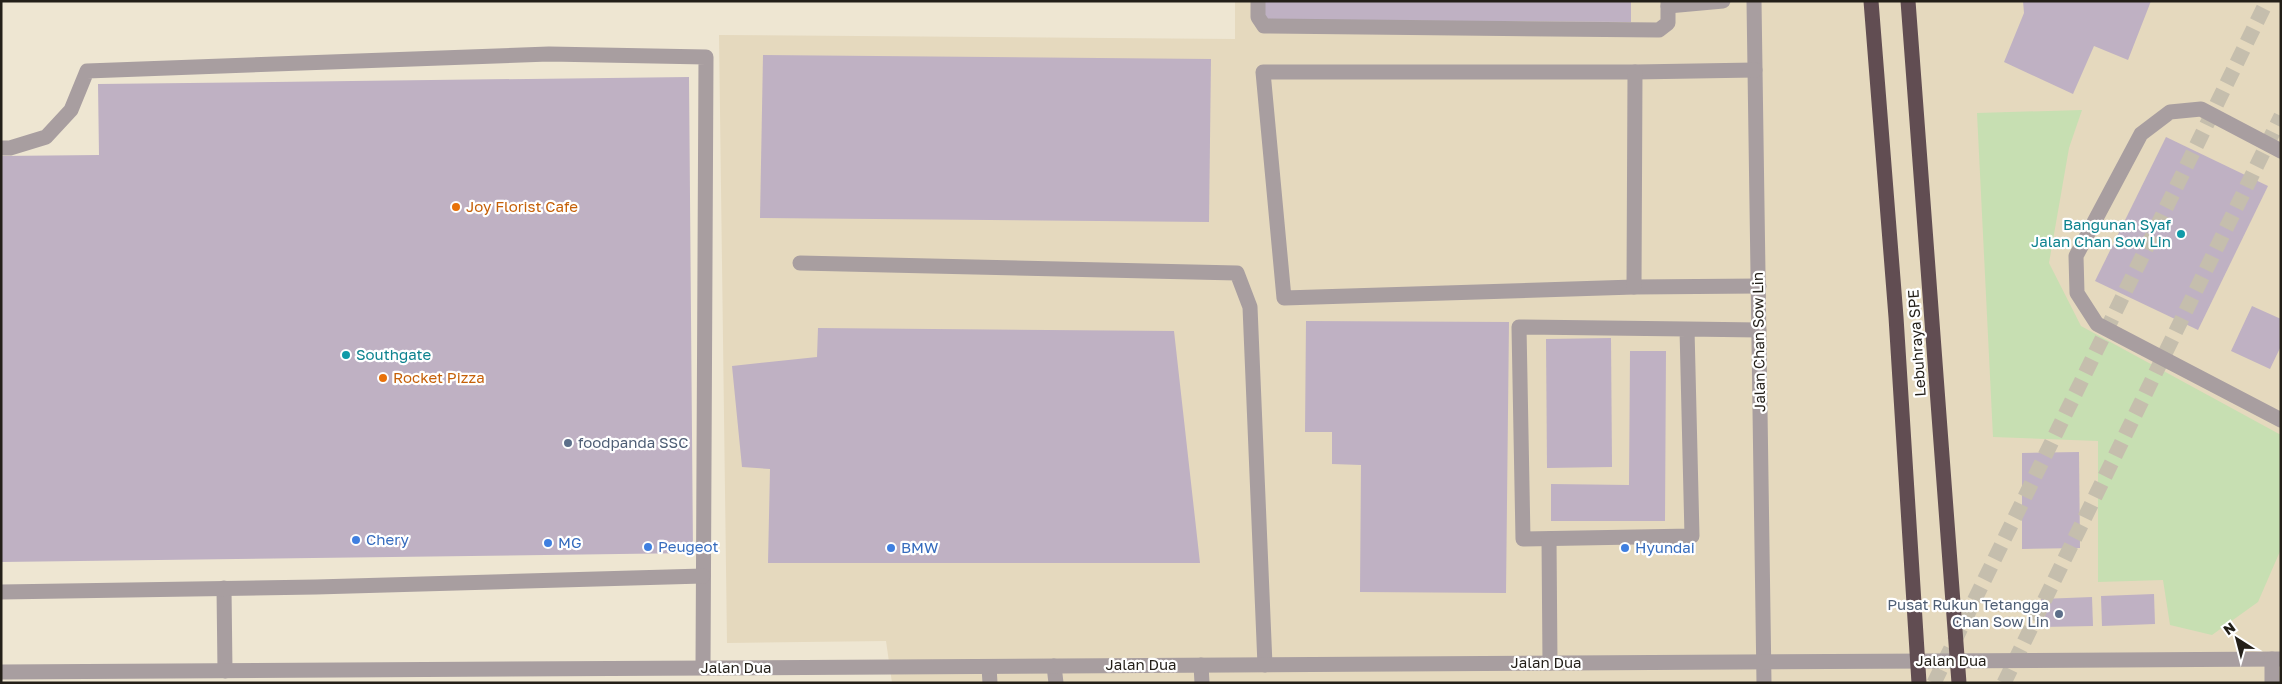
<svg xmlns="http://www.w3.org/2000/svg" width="2282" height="684" viewBox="0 0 2282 684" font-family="'Golos Text',sans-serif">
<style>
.built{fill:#e5d9be}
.green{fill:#c7dfb2}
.building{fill:#bfb1c3}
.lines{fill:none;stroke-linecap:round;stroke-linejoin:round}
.highway-tunnel{stroke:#c5bead;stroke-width:15;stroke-dasharray:15 8;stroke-linecap:butt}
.minor{stroke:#a89ea0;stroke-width:15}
.highway-bridge{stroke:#614d52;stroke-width:15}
.food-dot{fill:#e8710a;stroke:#fff;stroke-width:2}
.culture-dot{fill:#0f9aa8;stroke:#fff;stroke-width:2}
.service-dot{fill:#5c6f8a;stroke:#fff;stroke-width:2}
.shop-dot{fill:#3f7fe0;stroke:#fff;stroke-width:2}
.labels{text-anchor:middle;stroke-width:4.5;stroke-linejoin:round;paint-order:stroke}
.food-label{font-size:15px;fill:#c56008;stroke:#fff;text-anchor:start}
.culture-label{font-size:15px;fill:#0d838f;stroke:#fff;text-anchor:end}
.street-label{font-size:15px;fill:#231f18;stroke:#fff}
.service-label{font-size:15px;fill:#4e5e75;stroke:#fff;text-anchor:start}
.shop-label{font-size:15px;fill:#366cbe;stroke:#fff;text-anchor:start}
</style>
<rect width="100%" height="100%" fill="#eee6d2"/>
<path class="built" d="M1235 1H2281V683H892L886 641 727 643 719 35 1235 39Z"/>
<path class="green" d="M2082 110 2069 148 2049 263 2081 326 2281 435V549L2258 602 2212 635 2170 625 2163 580 2098 582V441L1993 437 1977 113Z"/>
<g class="building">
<path d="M1263 1H1631V22L1262 20Z"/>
<path d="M2023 1H2151L2128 60 2094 46 2073 94 2004 62 2024 13Z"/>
<path d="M763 55 1211 59 1209 222 760 218Z"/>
<path d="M689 77 693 553 1 562V156L99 155 98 84Z"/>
<path d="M2166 137 2268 186 2198 330 2095 281Z"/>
<path d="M2252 306 2281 319V346L2270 369 2231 351Z"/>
<path d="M1306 321 1509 322 1506 593 1360 592 1361 465 1332 464V432H1305Z"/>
<path d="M818 328 1174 331 1200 563H768L770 469 742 467 732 366 817 357Z"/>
<path d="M1611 338 1612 467 1547 468 1546 339Z"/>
<path d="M1630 351H1666L1665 521H1551V484L1629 485Z"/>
<path d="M2079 452 2080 548 2022 549V453Z"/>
<path d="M2154 594 2155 624 2102 626 2101 596Z"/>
<path d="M2092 597 2093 626 2042 627 2041 599Z"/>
</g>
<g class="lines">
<g class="highway-tunnel">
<path d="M1934 683 2267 1"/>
<path d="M2004 683 2281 116"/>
</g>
<g class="minor">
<path d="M1258 1V17L1264 26 1659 30 1668 23V1"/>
<path d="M1754 1 1764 683"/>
<path d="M1668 6 1723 1"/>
<path d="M1755 70 1635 72H1263L1284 298 1634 287 1759 286"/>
<path d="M1 148H10L46 137 71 110 87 71 549 54 706 57 703 668"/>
<path d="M2281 151 2201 109 2170 112 2141 134 2076 256 2077 293 2097 324 2281 420"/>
<path d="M800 263 1237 273 1250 307 1265 665"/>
<path d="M1634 287 1635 72"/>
<path d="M1687 329 1692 536 1523 539 1519 327 1687 329 1759 330"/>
<path d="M1549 539 1550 663"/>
<path d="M224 588 225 671"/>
<path d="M1 592 316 587 703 576"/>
<path d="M1201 665 1202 683"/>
<path d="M1054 666 1056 683"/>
<path d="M989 667 990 683"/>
<path d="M1 672 2281 659"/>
<path d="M2272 683V659"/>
</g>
<g class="highway-bridge">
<path d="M1871 1 1896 317 1919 683"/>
<path d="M1908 1 1959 683"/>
</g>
</g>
<g class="food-dot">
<circle cx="456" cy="207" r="5"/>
<circle cx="383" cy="378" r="5"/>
</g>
<g class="culture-dot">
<circle cx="2181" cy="234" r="5"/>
<circle cx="346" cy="355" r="5"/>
</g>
<g class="service-dot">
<circle cx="568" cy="443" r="5"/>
<circle cx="2059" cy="614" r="5"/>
</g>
<g class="shop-dot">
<circle cx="356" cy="540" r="5"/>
<circle cx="548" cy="543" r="5"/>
<circle cx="648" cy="547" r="5"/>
<circle cx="891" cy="548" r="5"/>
<circle cx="1625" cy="548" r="5"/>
</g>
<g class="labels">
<g class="food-label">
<text x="466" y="212">Joy Florist Cafe</text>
<text x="393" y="383">Rocket Pizza</text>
</g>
<g class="culture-label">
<text x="2171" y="230">Bangunan Syaf<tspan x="2171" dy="17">Jalan Chan Sow Lin</tspan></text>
<text x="356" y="360" text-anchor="start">Southgate</text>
</g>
<g class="street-label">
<text transform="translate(1759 342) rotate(-91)" y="5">Jalan Chan Sow Lin</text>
<text transform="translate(1917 343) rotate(-94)" y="5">Lebuhraya SPE</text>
<text x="1951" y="666">Jalan Dua</text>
<text x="1546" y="668">Jalan Dua</text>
<text x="1141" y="670">Jalan Dua</text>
<text x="736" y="673">Jalan Dua</text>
</g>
<g class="service-label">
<text x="578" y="448">foodpanda SSC</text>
<text x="2049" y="610" text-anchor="end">Pusat Rukun Tetangga<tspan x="2049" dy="17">Chan Sow Lin</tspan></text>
</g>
<g class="shop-label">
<text x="366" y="545">Chery</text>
<text x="558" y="548">MG</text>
<text x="658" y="552">Peugeot</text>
<text x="901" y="553">BMW</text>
<text x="1635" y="553">Hyundai</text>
</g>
</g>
<rect width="2282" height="684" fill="none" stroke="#231f18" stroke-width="5"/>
<g transform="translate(2237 639) rotate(324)" stroke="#ffffff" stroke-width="4" paint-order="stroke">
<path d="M0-4L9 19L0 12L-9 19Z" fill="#231f18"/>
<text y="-8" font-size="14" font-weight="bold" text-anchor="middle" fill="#231f18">N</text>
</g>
</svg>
